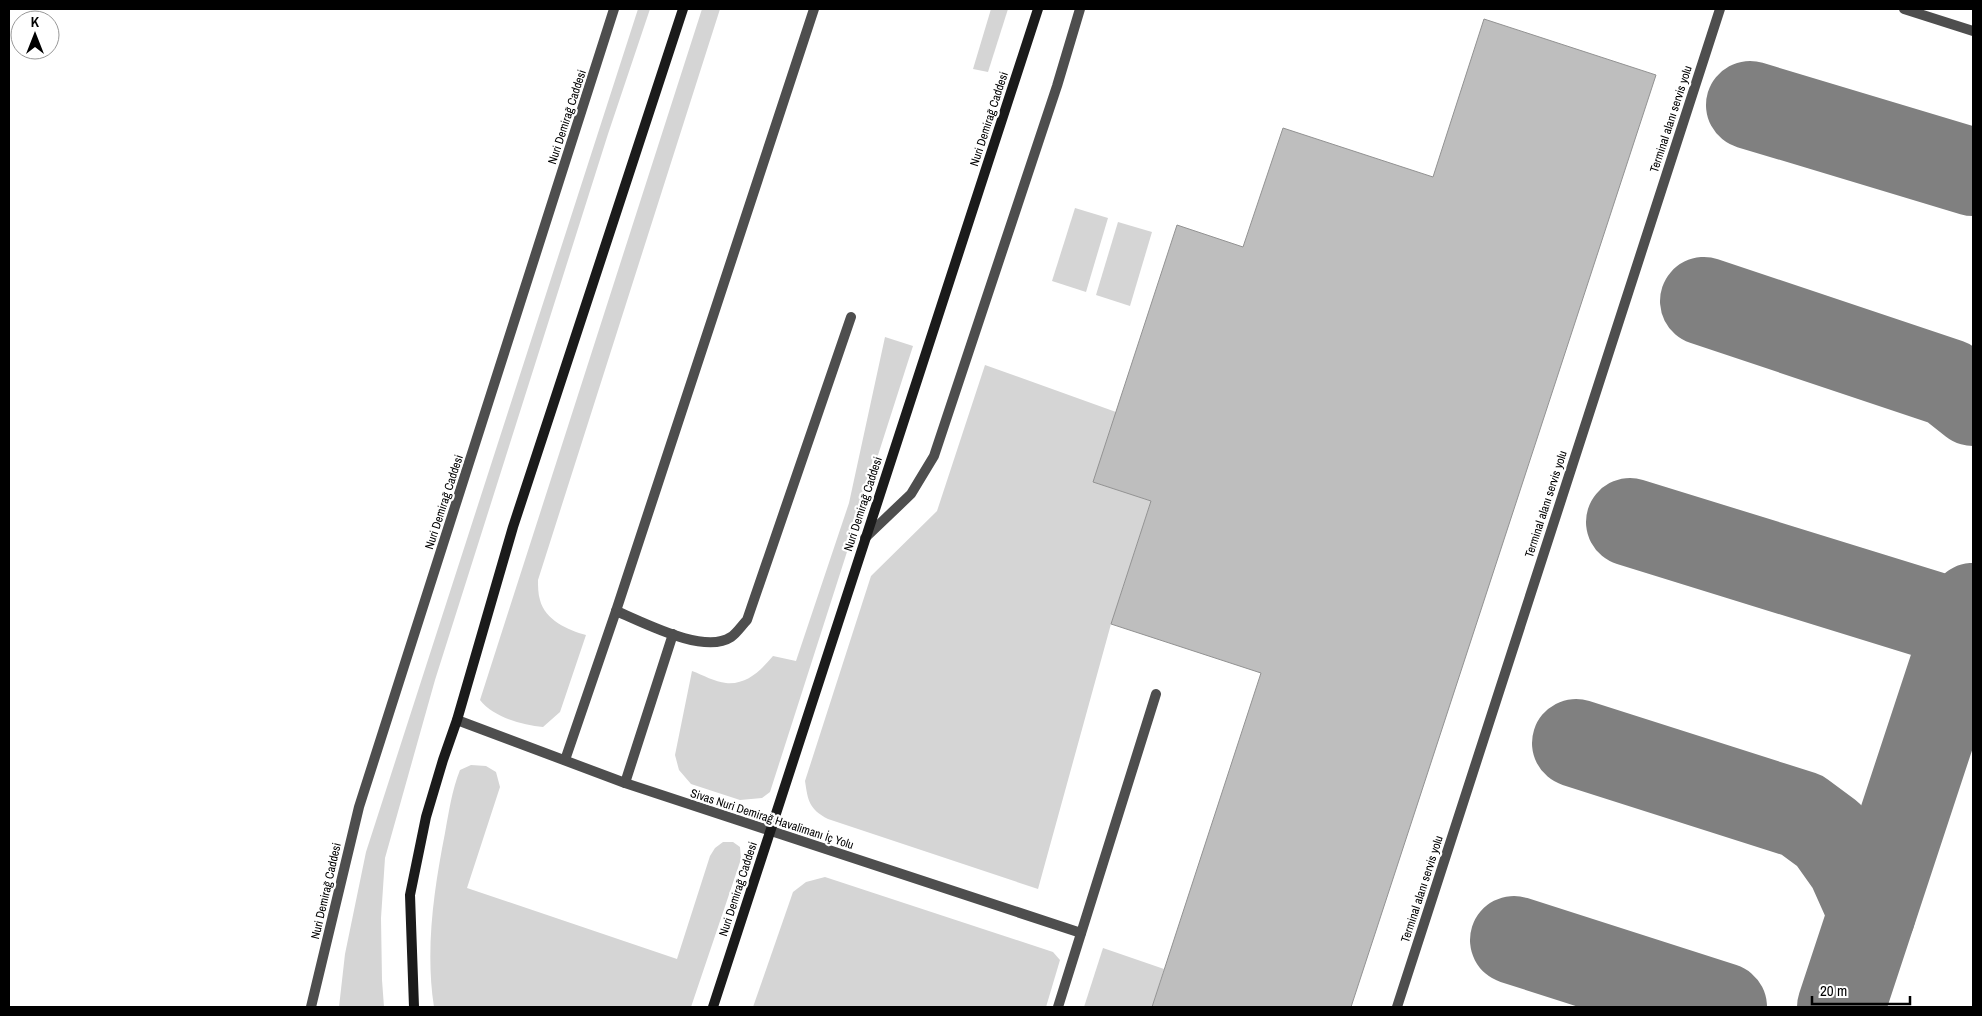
<svg xmlns="http://www.w3.org/2000/svg" width="1982" height="1016" viewBox="0 0 1982 1016" font-family="'Archivo Narrow',sans-serif">
<style>
.green{fill:#d5d5d5}
.lines{fill:none;stroke-linecap:round;stroke-linejoin:round}
.taxiway{stroke:#808080;stroke-width:88}
.building{fill:#bebebe;stroke:#929292}
.service{stroke:#4e4e4e;stroke-width:10}
.secondary{stroke:#1b1b1b;stroke-width:10}
.labels{text-anchor:middle;stroke-width:4.5;stroke-linejoin:round;paint-order:stroke}
.street-label{font-size:12px;fill:#000;stroke:#fff}
</style>
<rect width="100%" height="100%" fill="#fff"/>
<g class="green">
<path d="M638 9H650L608 134 435 680 385 858 381 918 382 980 384 1007H339L345 954 366 852Z"/>
<path d="M702 9H720L538 580C538 586 538 594 540 600 545 620 568 630 586 635L560 712 543 727C522 725 493 717 480 700Z"/>
<path d="M991 9H1008L988 72 973 69Z"/>
<path d="M1075 208 1108 218 1086 292 1052 281Z"/>
<path d="M1118 222 1152 232 1130 306 1096 295Z"/>
<path d="M885 337 913 346 770 792 762 798 740 800 691 784 679 770 675 755 692 671C703 675 715 682 726 683 747 685 761 670 773 656L796 661 849 503Z"/>
<path d="M985 365 1116 412 1094 482 1151 501 1111 624 1038 889 828 819C809 809 808 801 805 781L871 576 937 511Z"/>
<path d="M471 765 486 766 496 772 500 787 467 888 677 959 710 856 715 848 723 842H733L740 847 741 859 691 1007H434C425 950 434 889 445 833 449 811 452 790 460 770Z"/>
<path d="M825 877 1053 952 1060 960 1046 1007H753L793 892 806 882Z"/>
<path d="M1103 948 1164 969 1152 1007H1084Z"/>
</g>
<g class="lines">
<g class="taxiway">
<path d="M1750 105 1973 172"/>
<path d="M1704 301 1949 383 1973 402"/>
<path d="M1630 522 1973 628"/>
<path d="M1576 743 1802 815 1829 835 1851 866 1872 913"/>
<path d="M1514 940 1723 1007"/>
<path d="M1841 1007 1973 607"/>
</g>
</g>
<path class="building" d="M1484 19 1656 75 1351 1007H1152L1261 673 1111 624 1151 501 1093 482 1177 225 1243 247 1283 128 1433 177Z"/>
<g class="lines">
<g class="service">
<path d="M1904 9 1973 31"/>
<path d="M865 538 911 494 934 456 1057 86 1080 9"/>
<path d="M616 611C643 622 704 655 731 637 737 633 742 625 747 620L851 317"/>
<path d="M457 720 625 783 1081 933"/>
<path d="M565 760 616 611 814 9"/>
<path d="M625 783 673 634"/>
<path d="M311 1007 359 807 614 9"/>
<path d="M1058 1007 1156 694"/>
<path d="M1397 1007 1720 9"/>
</g>
<g class="secondary">
<path d="M414 1007 410 895 426 817 443 760 457 720 513 527 683 9"/>
<path d="M713 1007 1038 9"/>
</g>
</g>
<g class="labels">
<g class="street-label">
<text transform="translate(567 117) rotate(-72)" y="4">Nuri Demirağ Caddesi</text>
<text transform="translate(989 119) rotate(-72)" y="4">Nuri Demirağ Caddesi</text>
<text transform="translate(1671 119) rotate(-72)" y="4">Terminal alanı servis yolu</text>
<text transform="translate(444 502) rotate(-72)" y="4">Nuri Demirağ Caddesi</text>
<text transform="translate(863 504) rotate(-72)" y="4">Nuri Demirağ Caddesi</text>
<text transform="translate(1546 504) rotate(-72)" y="4">Terminal alanı servis yolu</text>
<text transform="translate(772 819) rotate(18)" y="4">Sivas Nuri Demirağ Havalimanı İç Yolu</text>
<text transform="translate(738 889) rotate(-72)" y="4">Nuri Demirağ Caddesi</text>
<text transform="translate(1422 889) rotate(-72)" y="4">Terminal alanı servis yolu</text>
<text transform="translate(326 891) rotate(-77)" y="4">Nuri Demirağ Caddesi</text>
</g>
</g>
<rect width="1982" height="1016" fill="none" stroke="#000000" stroke-width="20"/>
<g transform="translate(35 35)"><circle r="24" fill="#ffffff" stroke="#999999"/>
<path d="M0-4L9 19L0 12L-9 19Z" fill="#000000"/>
<text y="-8" font-size="14" font-weight="bold" text-anchor="middle" fill="#000000">K</text>
</g>
<path d="M1812 996v8h98v-8" fill="none" stroke="#000000" stroke-width="2.5"/>
<text x="1820" y="996" font-size="15" fill="#000000" stroke="#ffffff" stroke-width="4" paint-order="stroke">20 m</text>
</svg>
